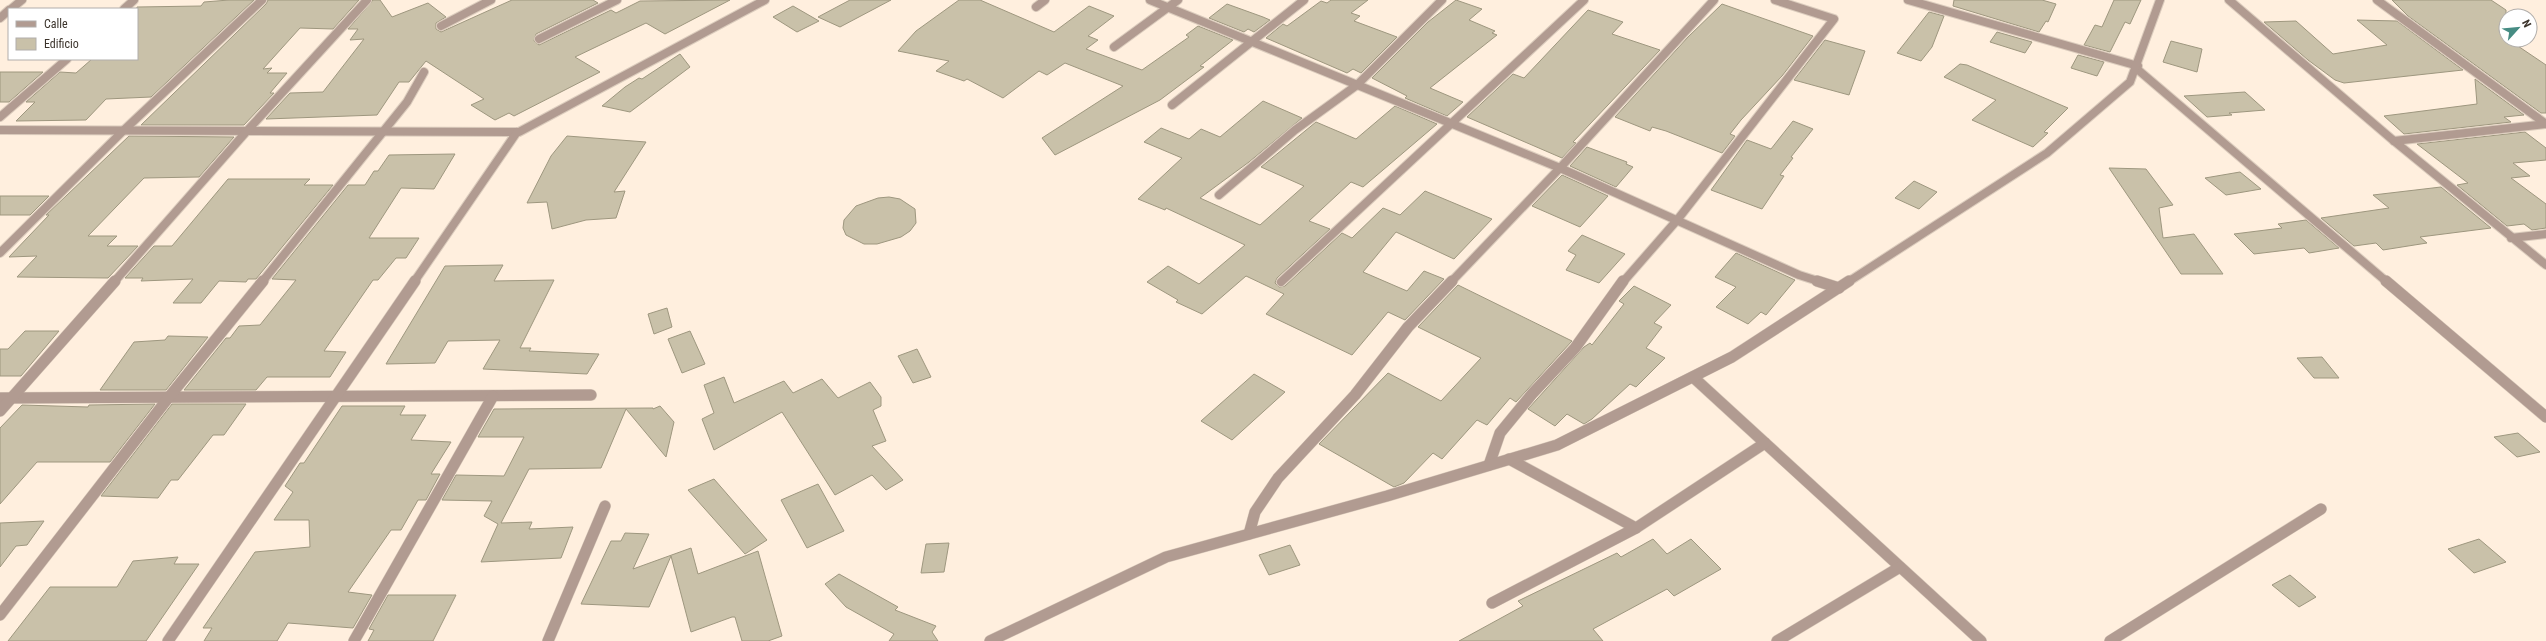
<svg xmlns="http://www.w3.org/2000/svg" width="2546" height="641" font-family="'Roboto Condensed',sans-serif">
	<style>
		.building { fill: #c9c1a9; stroke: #9e977f }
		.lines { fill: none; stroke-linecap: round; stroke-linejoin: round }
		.minor-far1-casing { stroke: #dccdbe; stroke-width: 10 }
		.minor-casing { stroke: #dccdbe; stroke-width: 12 }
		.minor-far1 { stroke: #b19b91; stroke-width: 8 }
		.minor { stroke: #b19b91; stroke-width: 11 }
	</style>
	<rect width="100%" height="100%" fill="#ffefde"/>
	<g class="building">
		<path d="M 229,0 L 254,0 L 151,97 L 106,99 L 86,120 L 16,121 L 35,102 L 26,102 L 60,72 L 76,73 L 92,59 L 137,59 L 137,7 L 201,6 L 204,2 Z"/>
		<path d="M 268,0 L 359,0 L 333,29 L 300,28 L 263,69 L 272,68 L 267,73 L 287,73 L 270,93 L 274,93 L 244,125 L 141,125 L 266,4 Z"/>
		<path d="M 373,0 L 380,0 L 392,17 L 428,3 L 446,17 L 436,23 L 436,29 L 441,32 L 512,0 L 593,0 L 598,3 L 536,34 L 534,41 L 539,45 L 611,10 L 616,13 L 640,1 L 730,0 L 665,34 L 646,23 L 575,57 L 600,72 L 514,116 L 509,113 L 495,120 L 471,105 L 484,99 L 426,61 L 409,82 L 399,82 L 377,115 L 266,119 L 290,93 L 323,92 L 364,39 L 350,40 L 358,29 L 348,29 Z"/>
		<path d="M 850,0 L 891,0 L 840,27 L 818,17 Z"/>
		<path d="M 959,0 L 980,0 L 1054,32 L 1089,6 L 1114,16 L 1088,36 L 1098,40 L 1086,49 L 1142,70 L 1189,37 L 1186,35 L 1198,26 L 1233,40 L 1200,66 L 1204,67 L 1160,100 L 1055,155 L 1042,138 L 1123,86 L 1065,63 L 1047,75 L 1039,71 L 1003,98 L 967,79 L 964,81 L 936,71 L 949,61 L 898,51 L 916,31 Z"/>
		<path d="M 1331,0 L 1368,0 L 1351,13 L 1360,16 L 1354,21 L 1397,37 L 1361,73 L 1353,69 L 1347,73 L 1266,38 L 1283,24 L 1287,26 L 1321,1 L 1327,3 Z"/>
		<path d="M 1456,0 L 1482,9 L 1469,20 L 1495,31 L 1492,33 L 1497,35 L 1430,88 L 1463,102 L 1447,116 L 1405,98 L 1407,96 L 1372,78 L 1428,22 Z"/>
		<path d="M 1954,0 L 2042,0 L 2056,4 L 2048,22 L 2046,21 L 2039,32 L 1953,6 Z"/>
		<path d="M 2114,0 L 2141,0 L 2130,24 L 2125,22 L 2110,52 L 2084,45 L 2095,25 L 2102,27 Z"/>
		<path d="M 2392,0 L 2491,0 L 2506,10 L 2506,40 L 2509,40 L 2546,65 L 2546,113 L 2541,113 L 2408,16 Z"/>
		<path d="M 1227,4 L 1263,17 L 1270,20 L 1254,32 L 1248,29 L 1244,32 L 1209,18 Z"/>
		<path d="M 1722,4 L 1813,36 L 1782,76 L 1741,120 L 1730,134 L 1735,136 L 1722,153 L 1666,131 L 1652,127 L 1650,131 L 1615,117 L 1688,37 Z"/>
		<path d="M 793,6 L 819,21 L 797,32 L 773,17 Z"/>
		<path d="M 1588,10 L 1623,22 L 1612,34 L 1660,50 L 1573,142 L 1576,143 L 1562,158 L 1467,117 L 1513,74 L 1524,78 Z"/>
		<path d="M 1929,12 L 1944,16 L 1932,47 L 1921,61 L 1897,53 Z"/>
		<path d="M 2357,20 L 2397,21 L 2463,70 L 2344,83 L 2335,80 L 2308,60 L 2264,22 L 2296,21 L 2333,54 L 2387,45 Z"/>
		<path d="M 1997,32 L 2032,42 L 2025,53 L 1990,42 Z"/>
		<path d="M 1825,40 L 1865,51 L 1849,95 L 1794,80 Z"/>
		<path d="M 2171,41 L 2202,49 L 2197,72 L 2163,62 Z"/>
		<path d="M 680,54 L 690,67 L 630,112 L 602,106 L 625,87 L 639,78 L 642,79 Z"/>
		<path d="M 2078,55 L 2104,62 L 2097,76 L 2071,68 Z"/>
		<path d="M 1960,64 L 1967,65 L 2068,108 L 2044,132 L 2048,133 L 2033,147 L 1972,120 L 1996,100 L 1944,77 Z"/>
		<path d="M 0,72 L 43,72 L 9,102 L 0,102 Z"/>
		<path d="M 2475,79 L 2524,115 L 2504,117 L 2511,122 L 2404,134 L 2384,116 L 2477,104 Z"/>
		<path d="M 2245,92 L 2265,110 L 2229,113 L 2232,115 L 2207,117 L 2184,96 Z"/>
		<path d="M 1263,101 L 1302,118 L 1249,162 L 1200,198 L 1260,225 L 1304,186 L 1261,167 L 1316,122 L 1356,139 L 1395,106 L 1437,124 L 1363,187 L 1351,182 L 1309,221 L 1330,229 L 1277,278 L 1275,283 L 1279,287 L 1285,286 L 1342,233 L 1352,238 L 1383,208 L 1400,215 L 1425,191 L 1492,219 L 1454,259 L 1396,232 L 1363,272 L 1407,291 L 1424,271 L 1444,279 L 1405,320 L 1388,312 L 1352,355 L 1266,314 L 1284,294 L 1246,276 L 1202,314 L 1176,302 L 1178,300 L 1147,282 L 1168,266 L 1199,284 L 1245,245 L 1166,208 L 1165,210 L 1138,199 L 1182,158 L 1144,142 L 1161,128 L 1189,139 L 1201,129 L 1220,137 Z"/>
		<path d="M 1793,121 L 1813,129 L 1791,157 L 1793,158 L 1780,175 L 1784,176 L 1762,209 L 1711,190 L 1747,140 L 1771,149 Z"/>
		<path d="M 2525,132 L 2546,148 L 2546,160 L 2513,163 L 2530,176 L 2511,178 L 2546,204 L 2546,228 L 2532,230 L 2524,224 L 2507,226 L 2457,185 L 2468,183 L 2417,144 Z"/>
		<path d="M 129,136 L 234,137 L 199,177 L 144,178 L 88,236 L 117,236 L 107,246 L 138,246 L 108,278 L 17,277 L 37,256 L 9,257 L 49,215 L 46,215 Z"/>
		<path d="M 567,136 L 646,142 L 614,192 L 625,191 L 616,218 L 586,220 L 552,229 L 547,202 L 527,203 L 551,156 Z"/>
		<path d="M 1587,147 L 1627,162 L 1626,164 L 1633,167 L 1616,187 L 1570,166 Z"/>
		<path d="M 455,154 L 434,189 L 401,188 L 369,238 L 419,238 L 406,258 L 396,258 L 378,280 L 373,280 L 324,351 L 346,352 L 330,377 L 267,377 L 256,390 L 184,390 L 226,338 L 230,338 L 239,326 L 260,325 L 296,280 L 272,279 L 348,185 L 365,185 L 374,171 L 378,171 L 389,155 Z"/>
		<path d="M 2109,168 L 2146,169 L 2173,205 L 2159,208 L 2163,238 L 2194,234 L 2223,274 L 2181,274 Z"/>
		<path d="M 2240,172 L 2261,189 L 2226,195 L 2205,178 Z"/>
		<path d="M 1562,175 L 1608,196 L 1580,227 L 1532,206 Z"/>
		<path d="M 228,179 L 310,179 L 304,185 L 333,185 L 256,279 L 248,279 L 246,282 L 219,281 L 201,303 L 173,303 L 193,279 L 141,281 L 143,278 L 125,278 L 154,246 L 172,246 Z"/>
		<path d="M 1914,181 L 1937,192 L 1919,209 L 1895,198 Z"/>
		<path d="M 2441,187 L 2491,228 L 2420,237 L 2427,243 L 2383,250 L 2376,243 L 2354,246 L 2321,218 L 2389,208 L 2373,195 Z"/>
		<path d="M 0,196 L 49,196 L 30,215 L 0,215 Z"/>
		<path d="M 889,197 L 900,199 L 915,209 L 916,223 L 910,231 L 901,237 L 877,244 L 864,244 L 846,235 L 843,228 L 844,220 L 856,206 L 878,198 Z"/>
		<path d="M 2306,220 L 2339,248 L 2309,253 L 2304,248 L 2254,254 L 2234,234 L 2282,228 L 2278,224 Z"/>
		<path d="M 1582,235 L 1625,254 L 1599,283 L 1566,270 L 1576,255 L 1568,251 Z"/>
		<path d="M 1736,253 L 1795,280 L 1766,315 L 1761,312 L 1748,324 L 1716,307 L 1736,287 L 1715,277 Z"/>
		<path d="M 503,265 L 494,281 L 554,280 L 520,348 L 531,348 L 529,351 L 599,354 L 587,374 L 483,369 L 500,340 L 448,341 L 435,363 L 386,364 L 445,266 Z"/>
		<path d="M 1458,285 L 1572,341 L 1516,402 L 1510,398 L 1487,425 L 1477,420 L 1442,459 L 1433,453 L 1404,483 L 1394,487 L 1319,444 L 1388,373 L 1441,401 L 1481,358 L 1418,327 Z"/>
		<path d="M 1634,286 L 1671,305 L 1654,323 L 1662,327 L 1646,348 L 1665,358 L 1636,387 L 1630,384 L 1592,419 L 1584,424 L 1567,414 L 1555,426 L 1528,409 L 1584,347 L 1590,343 L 1592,345 L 1624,304 L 1619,301 Z"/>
		<path d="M 667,308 L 672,327 L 654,334 L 648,314 Z"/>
		<path d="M 25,331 L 59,331 L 21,376 L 0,376 L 0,349 L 8,349 Z"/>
		<path d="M 690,331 L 705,364 L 682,373 L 668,339 Z"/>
		<path d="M 168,336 L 208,337 L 166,390 L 100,390 L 134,342 L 165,340 Z"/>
		<path d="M 917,349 L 931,377 L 913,383 L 898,356 Z"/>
		<path d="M 2322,357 L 2339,378 L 2314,378 L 2297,358 Z"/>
		<path d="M 1254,374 L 1285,392 L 1232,440 L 1201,421 Z"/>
		<path d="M 724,377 L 734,403 L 784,381 L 793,393 L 822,379 L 838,398 L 870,382 L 881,397 L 881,406 L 873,410 L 886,441 L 872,446 L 903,480 L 886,490 L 872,475 L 835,495 L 782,412 L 714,450 L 702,419 L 714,413 L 704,385 Z"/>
		<path d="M 155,404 L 110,462 L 37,462 L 0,504 L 0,428 L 22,405 L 88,407 L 89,405 Z"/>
		<path d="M 172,404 L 246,404 L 224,435 L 213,435 L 178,480 L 171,480 L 158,498 L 101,496 Z"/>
		<path d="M 342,406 L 405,406 L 400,415 L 426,415 L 411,440 L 451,442 L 431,474 L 440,474 L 426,500 L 418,500 L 401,530 L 391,530 L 348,592 L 372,595 L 353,628 L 288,623 L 277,641 L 204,641 L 212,628 L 203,628 L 255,552 L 310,547 L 309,520 L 274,520 L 293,492 L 285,486 L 300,463 L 304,463 Z"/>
		<path d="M 660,406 L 674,422 L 666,457 L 626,409 L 601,468 L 529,469 L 501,523 L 532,522 L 529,529 L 573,527 L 561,558 L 481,562 L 498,524 L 484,516 L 492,501 L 442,500 L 456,475 L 504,476 L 524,437 L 478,437 L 494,409 L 653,408 L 653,409 Z"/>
		<path d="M 2518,433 L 2540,452 L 2517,457 L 2494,437 Z"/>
		<path d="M 714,479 L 767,540 L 745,554 L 688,490 Z"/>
		<path d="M 818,484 L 844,531 L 807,548 L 781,500 Z"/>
		<path d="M 44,521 L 27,545 L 16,546 L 0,567 L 0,523 Z"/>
		<path d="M 625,533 L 649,534 L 633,569 L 691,548 L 698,574 L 758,551 L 782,636 L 768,641 L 742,641 L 735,617 L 732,617 L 691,632 L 671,556 L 649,607 L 581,604 L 611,541 L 621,541 Z"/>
		<path d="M 1653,539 L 1667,554 L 1691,539 L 1721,569 L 1674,596 L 1667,589 L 1593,629 L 1603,641 L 1459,641 L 1523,606 L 1518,601 L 1617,553 L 1621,557 Z"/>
		<path d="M 2479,539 L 2506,562 L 2474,573 L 2448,549 Z"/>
		<path d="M 949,543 L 944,572 L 921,573 L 926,544 Z"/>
		<path d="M 1290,545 L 1300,565 L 1269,575 L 1259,555 Z"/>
		<path d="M 178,557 L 174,564 L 199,564 L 146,641 L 8,641 L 50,587 L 117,587 L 133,561 Z"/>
		<path d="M 839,574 L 898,607 L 895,610 L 936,626 L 932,632 L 938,641 L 889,641 L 894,634 L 846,607 L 825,584 Z"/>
		<path d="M 2290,575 L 2316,597 L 2299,607 L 2272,585 Z"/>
		<path d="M 388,595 L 456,595 L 433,641 L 368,641 L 374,630 L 369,629 Z"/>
	</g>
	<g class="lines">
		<defs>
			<g id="minor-far1">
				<path d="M 1150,0 L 1560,168 L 1799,275 L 1821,282"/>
				<path d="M 1908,0 L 2138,66"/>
				<path d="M 2229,0 L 2394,141 L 2546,265"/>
				<path d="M 2377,0 L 2546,124"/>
				<path d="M 1036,7 L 1045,0"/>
				<path d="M 11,9 L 22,0"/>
				<path d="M 124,9 L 134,0"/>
				<path d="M 0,18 L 9,10"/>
				<path d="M 441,26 L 491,0"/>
				<path d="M 539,39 L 617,0"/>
				<path d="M 1114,47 L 1178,0"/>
				<path d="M 2137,69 L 2387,282"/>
				<path d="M 1172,105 L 1304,0"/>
				<path d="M 0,117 L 67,59"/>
				<path d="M 0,130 L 519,132 L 765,0"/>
				<path d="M 2394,141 L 2546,124"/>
				<path d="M 1219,195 L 1295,130 L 1357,85 L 1442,0"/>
				<path d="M 2511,238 L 2546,234"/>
				<path d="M 0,253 L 123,131 L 262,0"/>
				<path d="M 114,282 L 246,132 L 367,0"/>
				<path d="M 262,282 L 407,102 L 424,72"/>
				<path d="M 414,282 L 517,132"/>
				<path d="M 1281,282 L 1584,0"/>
				<path d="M 1451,282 L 1560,168 L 1714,0"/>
				<path d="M 1623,282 L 1678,219 L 1834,19 L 1775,0"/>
				<path d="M 1848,282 L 2047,153 L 2130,82 L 2160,0"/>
			</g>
			<g id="minor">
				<path d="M 1817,281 L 1839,288"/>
				<path d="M 2386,281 L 2546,417"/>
				<path d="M 1693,377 L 1981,641"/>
				<path d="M 0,398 L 591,395"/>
				<path d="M 0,411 L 115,281"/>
				<path d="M 1509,459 L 1636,528"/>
				<path d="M 1489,465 L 1500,433 L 1532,394 L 1575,348 L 1623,281"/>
				<path d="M 1249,534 L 1255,512 L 1278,478 L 1355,395 L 1408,327 L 1452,281"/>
				<path d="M 1492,603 L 1636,528 L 1765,443"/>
				<path d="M 0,615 L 169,397 L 263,281"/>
				<path d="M 168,641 L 415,281"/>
				<path d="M 354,641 L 493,396"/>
				<path d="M 548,641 L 605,506"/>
				<path d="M 990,641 L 1166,557 L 1387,496 L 1557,445 L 1732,357 L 1849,281"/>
				<path d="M 1777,641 L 1900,567"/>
				<path d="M 2110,641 L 2321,509"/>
			</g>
		</defs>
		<use href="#minor-far1" class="minor-far1-casing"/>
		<use href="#minor" class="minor-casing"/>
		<use href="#minor-far1" class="minor-far1"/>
		<use href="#minor" class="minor"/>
	</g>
	<rect x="8" y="8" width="130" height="52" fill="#ffffff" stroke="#b1aeab"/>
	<rect x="16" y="21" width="20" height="6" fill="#b19b91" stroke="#b1aeab"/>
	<text x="44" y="28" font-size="12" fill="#3c342c">Calle</text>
	<rect x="16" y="38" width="20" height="12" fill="#c9c1a9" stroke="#b1aeab"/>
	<text x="44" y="48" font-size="12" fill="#3c342c">Edificio</text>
	<g transform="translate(2518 28) rotate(63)"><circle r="19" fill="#ffffff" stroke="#b1aeab"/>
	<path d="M0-3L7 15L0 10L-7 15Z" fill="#468c83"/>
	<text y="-6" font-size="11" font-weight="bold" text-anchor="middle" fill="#3c342c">N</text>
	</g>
</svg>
